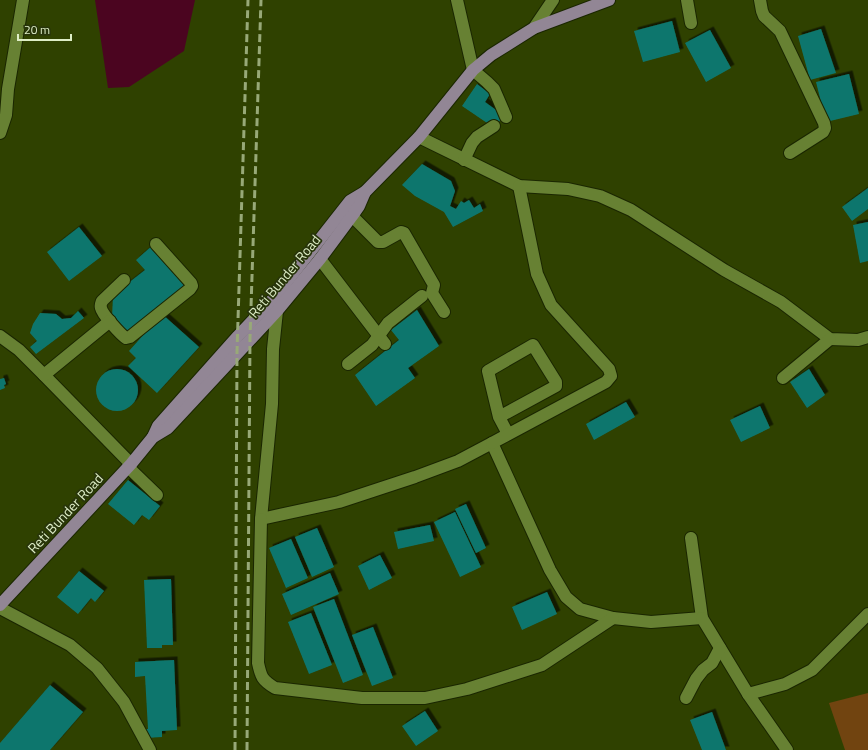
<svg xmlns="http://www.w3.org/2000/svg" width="868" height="750" font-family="'Titillium Web',sans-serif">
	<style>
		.green { fill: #714410 }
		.water { fill: #4b0520 }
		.building { fill: #0e766d; filter: url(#shadow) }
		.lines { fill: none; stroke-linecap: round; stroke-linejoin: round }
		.minor-casing { stroke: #1a2600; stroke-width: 14 }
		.major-casing { stroke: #1a2600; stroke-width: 14 }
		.minor { stroke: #678133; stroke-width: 12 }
		.major { stroke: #928695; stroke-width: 12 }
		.rail { stroke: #98a978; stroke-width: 3; stroke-dasharray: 8 4; stroke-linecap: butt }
		.labels { text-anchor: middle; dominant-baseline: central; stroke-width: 3.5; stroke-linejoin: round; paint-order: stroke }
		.street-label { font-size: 14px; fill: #deeec7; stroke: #28350b }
	</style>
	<defs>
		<filter id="shadow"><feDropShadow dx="3.5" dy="-3.5" stdDeviation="0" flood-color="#0009"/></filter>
	</defs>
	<rect width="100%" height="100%" fill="#2f4100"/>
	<path class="green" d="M 868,693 L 868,750 L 845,750 L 829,703 Z"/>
	<path class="water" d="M 95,0 L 195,0 L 184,51 L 129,87 L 108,88 Z"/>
	<g class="building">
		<path d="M 672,21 L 680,52 L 643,62 L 634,31 Z"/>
		<path d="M 821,29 L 836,73 L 810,80 L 798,36 Z"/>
		<path d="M 710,30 L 731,68 L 706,82 L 685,43 Z"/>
		<path d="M 849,74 L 859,114 L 826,122 L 816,82 Z"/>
		<path d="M 477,84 L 490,94 L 485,102 L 503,115 L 499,122 L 494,119 L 490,125 L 462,106 Z"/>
		<path d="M 422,164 L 451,181 L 455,191 L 450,206 L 456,209 L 461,201 L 464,203 L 469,200 L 474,208 L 480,204 L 483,211 L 453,227 L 444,212 L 415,196 L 402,185 Z"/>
		<path d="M 868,188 L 868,209 L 852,221 L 842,207 Z"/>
		<path d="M 868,222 L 868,261 L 860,263 L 853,225 Z"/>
		<path d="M 79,227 L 102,256 L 69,281 L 47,252 Z"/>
		<path d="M 153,245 L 189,286 L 179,294 L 176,292 L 126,334 L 112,318 L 113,295 L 145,270 L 136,260 Z"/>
		<path d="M 417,310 L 439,346 L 408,368 L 415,378 L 376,406 L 355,375 L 399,340 L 391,330 Z"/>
		<path d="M 78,311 L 84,318 L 36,354 L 30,347 L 37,341 L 30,333 L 33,324 L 40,313 L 56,314 L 62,319 L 71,318 Z"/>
		<path d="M 162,314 L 199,347 L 157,393 L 128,366 L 136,358 L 129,351 Z"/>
		<path d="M 809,369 L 825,395 L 807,408 L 790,382 Z"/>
		<circle cx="117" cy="390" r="21"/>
		<path d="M 4,378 L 6,384 L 4,385 L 5,388 L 0,390 L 0,379 Z"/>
		<path d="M 626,402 L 635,417 L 594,440 L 586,424 Z"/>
		<path d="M 760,406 L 770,428 L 741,442 L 730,420 Z"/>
		<path d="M 128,480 L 160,506 L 149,520 L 142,515 L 134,525 L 108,504 Z"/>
		<path d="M 466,504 L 486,548 L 476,553 L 455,509 Z"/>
		<path d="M 455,512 L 481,567 L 460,577 L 434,522 Z"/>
		<path d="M 430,525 L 434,541 L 398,549 L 394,532 Z"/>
		<path d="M 317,528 L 334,567 L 312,577 L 295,537 Z"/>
		<path d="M 291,539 L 308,578 L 286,588 L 269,548 Z"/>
		<path d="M 380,555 L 392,578 L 369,590 L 358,566 Z"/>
		<path d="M 79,571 L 104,591 L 95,602 L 91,598 L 78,614 L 57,597 Z"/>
		<path d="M 330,573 L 339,594 L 291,615 L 282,594 Z"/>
		<path d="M 171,579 L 173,645 L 162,645 L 162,648 L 147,648 L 144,580 Z"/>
		<path d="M 547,592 L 557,614 L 522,630 L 512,607 Z"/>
		<path d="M 334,599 L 363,675 L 343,683 L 313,607 Z"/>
		<path d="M 311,613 L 332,665 L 309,674 L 288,622 Z"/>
		<path d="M 373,627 L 393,678 L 372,686 L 352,635 Z"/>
		<path d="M 174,660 L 177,730 L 162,731 L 162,737 L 146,738 L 145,729 L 148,729 L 145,676 L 135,677 L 135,662 Z"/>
		<path d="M 50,685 L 83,712 L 50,750 L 0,750 L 0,743 Z"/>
		<path d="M 425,711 L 438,731 L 416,746 L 402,726 Z"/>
		<path d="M 712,712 L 726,750 L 702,750 L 690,720 Z"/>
	</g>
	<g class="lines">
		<defs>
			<g id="minor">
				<path d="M 457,0 L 473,70 L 487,82 L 494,89 L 506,117"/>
				<path d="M 687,0 L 691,23"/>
				<path d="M 760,0 L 762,11 L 764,16 L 780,31 L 824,123 L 825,128 L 823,132 L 790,153"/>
				<path d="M 534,28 L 553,0"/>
				<path d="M 0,133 L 6,115 L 8,89 L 23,0"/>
				<path d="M 419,137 L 519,186 L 568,189 L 600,196 L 631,210 L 724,270 L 781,302 L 830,339 L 858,340 L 868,337"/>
				<path d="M 464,160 L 472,143 L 477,137 L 494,126"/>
				<path d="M 352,216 L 378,242 L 383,242 L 401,232 L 404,233 L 434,285 L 432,293 L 444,312"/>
				<path d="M 320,259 L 385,344"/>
				<path d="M 124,280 L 102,301 C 101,304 100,305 101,308 C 102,314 121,335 126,338 L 130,337 L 190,289 L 192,286 L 191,283 L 156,244"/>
				<path d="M 275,305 L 277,311 L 273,349 L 272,404 L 261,519 L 339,502 L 415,477 L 458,461 L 492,443 L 550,570 L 566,597 L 580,609 L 613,618 L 651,622 L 702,618 L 691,538"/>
				<path d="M 0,336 L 19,350 L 44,375 L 131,464"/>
				<path d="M 348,364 L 372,345 L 388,323 L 422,296"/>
				<path d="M 44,375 L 110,321"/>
				<path d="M 783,378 L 830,339"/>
				<path d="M 499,417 L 556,386 L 556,382 L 533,345 L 488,371 L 499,417 L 508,434"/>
				<path d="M 492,443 L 606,382 L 611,376 L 609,369 L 551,305 L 537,274 L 519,186"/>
				<path d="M 128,467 L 157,495"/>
				<path d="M 261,519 L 258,663 C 261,677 262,680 275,688 L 362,698 L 425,698 L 467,689 L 542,665 L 613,618"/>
				<path d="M 0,608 L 70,645 L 97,668 L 124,702 L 150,750"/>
				<path d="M 702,618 L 748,694 L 787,750"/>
				<path d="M 748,694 L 785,684 L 812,670 L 868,614"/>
				<path d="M 686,698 L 696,679 L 703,670 L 712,663 L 720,648"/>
			</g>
			<g id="major">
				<path d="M 153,437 L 158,426 L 238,336 L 273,299 L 350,201 L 365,192"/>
				<path d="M 0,605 L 131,464 L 153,437 L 168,428 L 277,311 L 320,259 L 352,216 L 359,206 L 365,192 L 419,137 L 473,70 L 491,55 L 534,28 L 609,0"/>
			</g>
		</defs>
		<use href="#minor" class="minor-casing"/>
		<use href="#major" class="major-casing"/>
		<use href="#minor" class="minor"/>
		<use href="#major" class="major"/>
		<g class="rail">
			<path d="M 235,750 L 237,352 L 248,0"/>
			<path d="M 247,750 L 250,338 L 261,0"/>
		</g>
	</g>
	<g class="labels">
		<g class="street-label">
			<text transform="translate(284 276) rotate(-50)">Reti Bunder Road</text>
			<text transform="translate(65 513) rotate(-47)">Reti Bunder Road</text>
		</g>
	</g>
	<path d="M18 34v6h53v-6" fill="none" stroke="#deeec7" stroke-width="2"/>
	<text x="24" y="34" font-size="12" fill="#deeec7" stroke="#28350b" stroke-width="3" paint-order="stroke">20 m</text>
</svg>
